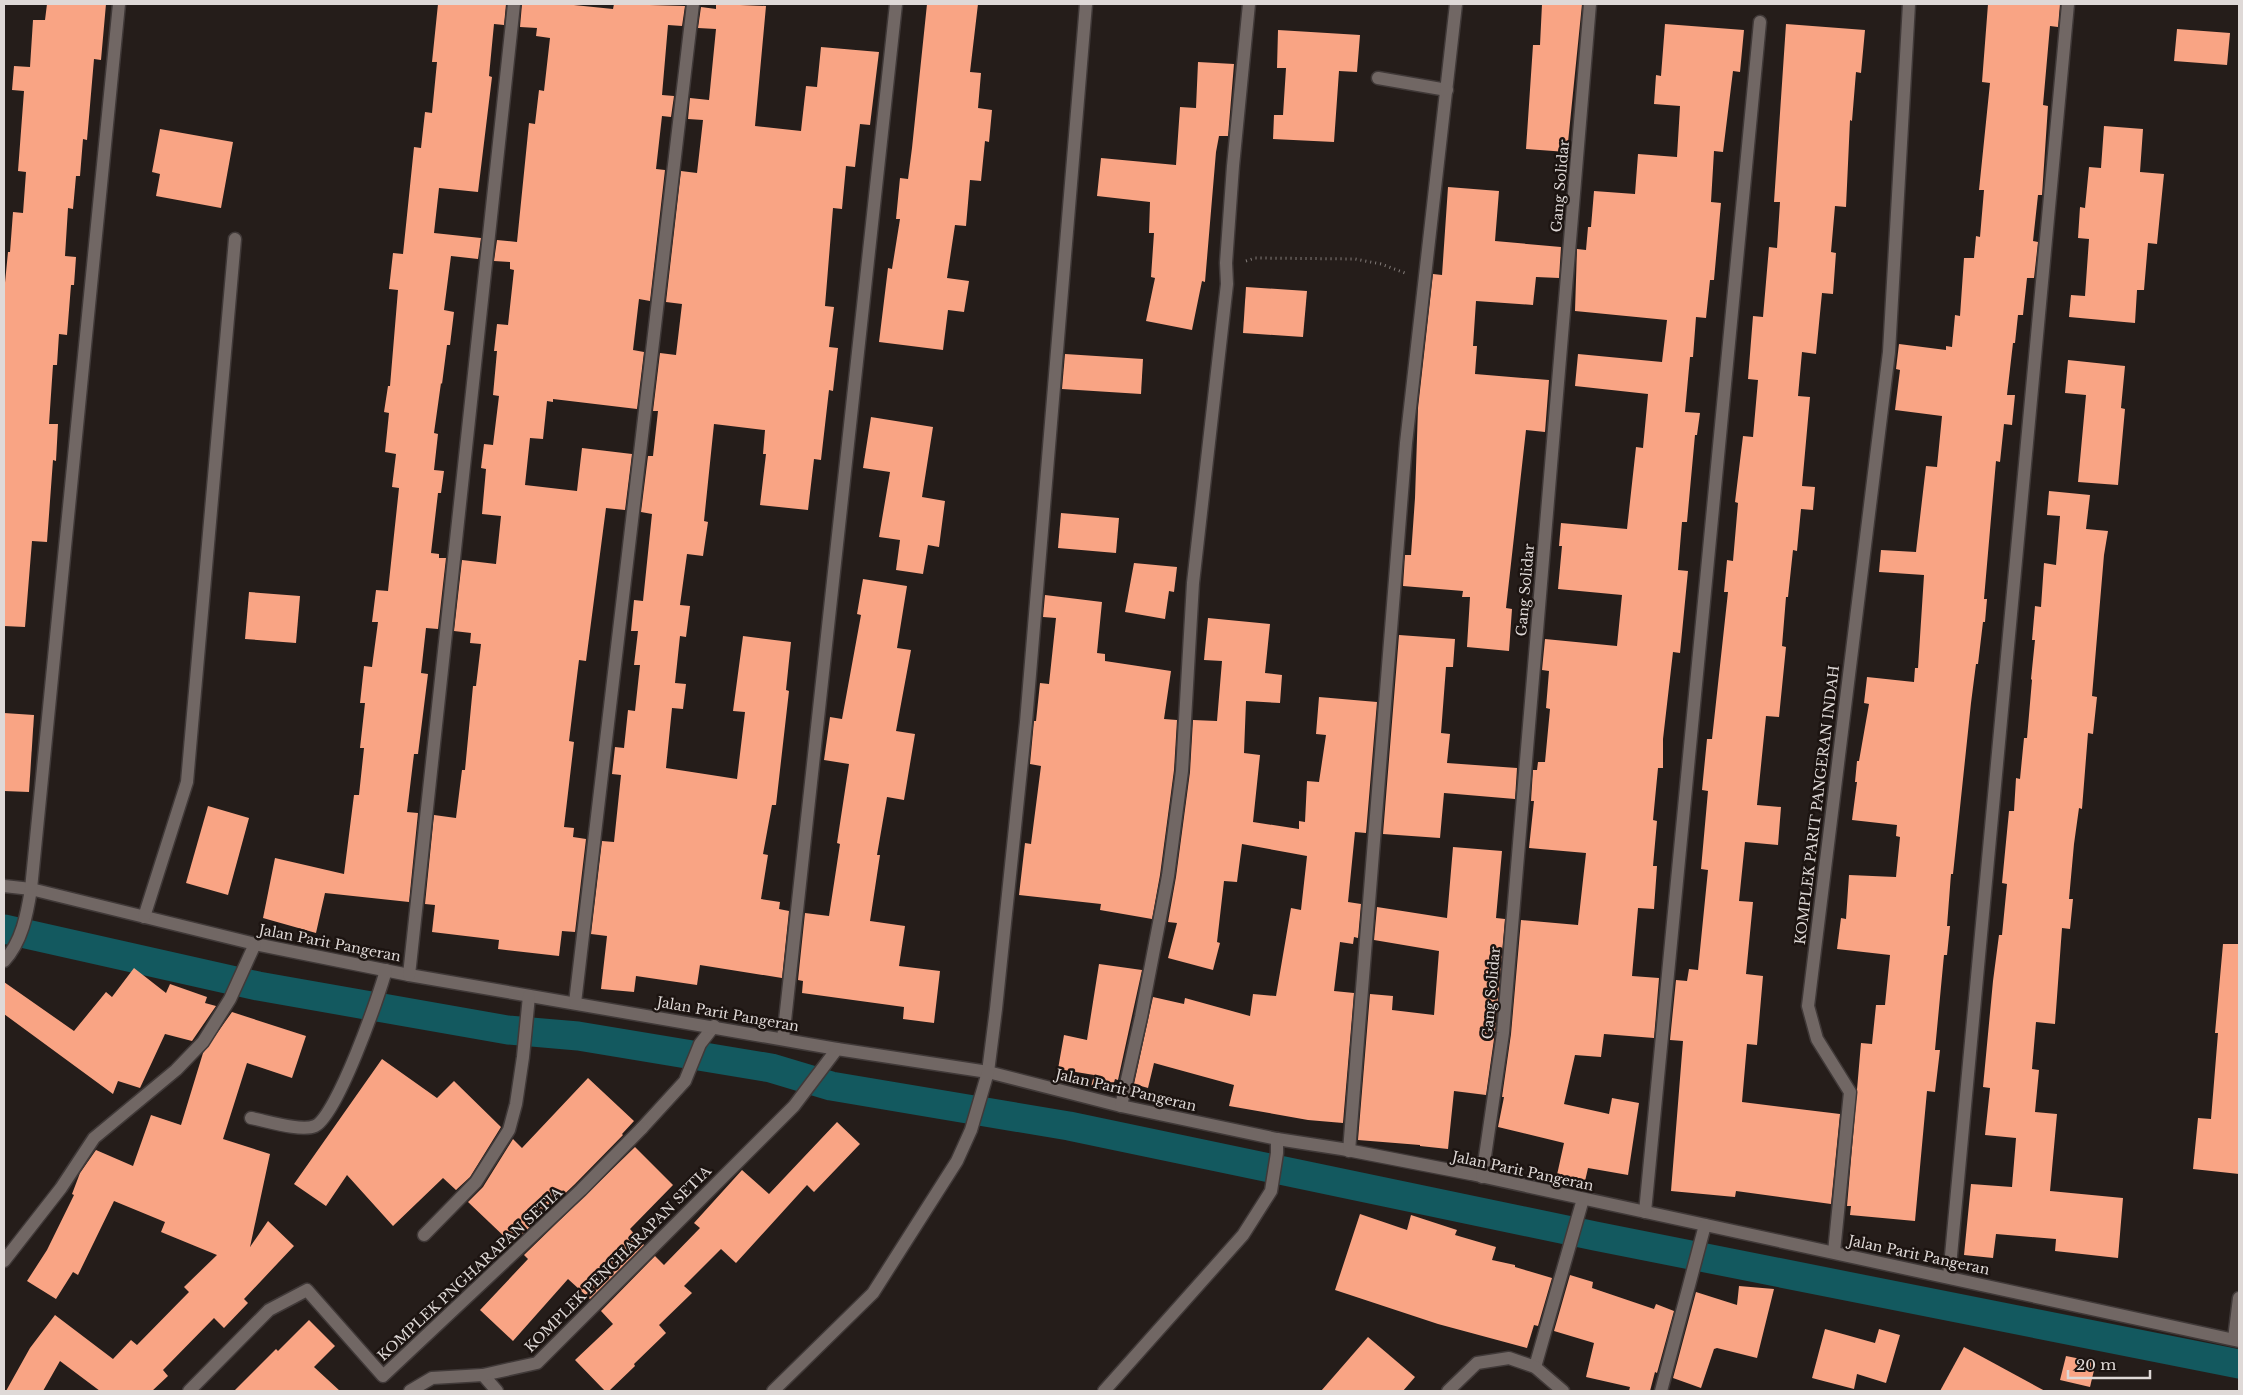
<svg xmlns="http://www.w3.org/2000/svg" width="2243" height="1395" font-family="'Libre Baskerville',serif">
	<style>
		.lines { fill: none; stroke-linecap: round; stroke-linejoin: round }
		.canal { stroke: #13595f; stroke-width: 29 }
		.building { fill: #f9a484 }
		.lane-casing { stroke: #403938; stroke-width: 15 }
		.street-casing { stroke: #403938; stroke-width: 15 }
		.path { stroke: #837c79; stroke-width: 3; stroke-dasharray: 1 4; stroke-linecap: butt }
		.lane { stroke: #716764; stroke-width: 12 }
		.street { stroke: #716764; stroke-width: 12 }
		.labels { text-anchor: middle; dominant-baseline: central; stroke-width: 5; stroke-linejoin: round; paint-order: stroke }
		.street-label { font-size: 14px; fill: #dfd9d7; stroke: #1c1411 }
	</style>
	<rect width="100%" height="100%" fill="#251d1a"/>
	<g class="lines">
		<path class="canal" d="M 4,929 L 258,986 L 508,1030 L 578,1036 L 771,1068 L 831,1086 L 1069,1126 L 1595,1236 L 2239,1364"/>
	</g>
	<g class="building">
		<path d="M 47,4 L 106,4 L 101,60 L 94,59 L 87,140 L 83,139 L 80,176 L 76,176 L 73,209 L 68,208 L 65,256 L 76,257 L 74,285 L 71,285 L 67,335 L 59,334 L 57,365 L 53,365 L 49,424 L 58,424 L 56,461 L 53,460 L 47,542 L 32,541 L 25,627 L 4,626 L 4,293 L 8,252 L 10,252 L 13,212 L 23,213 L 26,172 L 18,171 L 24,91 L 12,90 L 14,66 L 30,67 L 33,20 L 45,20 Z"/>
		<path d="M 438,4 L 506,4 L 504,25 L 494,24 L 489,76 L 492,77 L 478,192 L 439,188 L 434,233 L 481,238 L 478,259 L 451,256 L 444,310 L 454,312 L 450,345 L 447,345 L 442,384 L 441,383 L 434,433 L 438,434 L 434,470 L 444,471 L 441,493 L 438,493 L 431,553 L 439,554 L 439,558 L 446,558 L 438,629 L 426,628 L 421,673 L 428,674 L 418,754 L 414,754 L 407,812 L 418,813 L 409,902 L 325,893 L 316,933 L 263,918 L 275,858 L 344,874 L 354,795 L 359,795 L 364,748 L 360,748 L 365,703 L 360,703 L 364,666 L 372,667 L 378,622 L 372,622 L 376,590 L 388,591 L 399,488 L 392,487 L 396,454 L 385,452 L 389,413 L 384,412 L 388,386 L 390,386 L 398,290 L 389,289 L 393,253 L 403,254 L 414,147 L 421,148 L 425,112 L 432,113 L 437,62 L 432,62 Z"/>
		<path d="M 522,4 L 564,4 L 613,9 L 614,4 L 685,6 L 682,26 L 668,25 L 662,95 L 674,96 L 671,117 L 662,116 L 656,169 L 665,170 L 650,301 L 639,299 L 633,350 L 644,352 L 637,409 L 553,399 L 553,402 L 547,401 L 543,439 L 530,438 L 525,485 L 577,491 L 582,448 L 632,454 L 625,510 L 606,508 L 586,661 L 579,660 L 569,741 L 574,742 L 564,827 L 574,828 L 573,837 L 586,839 L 575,932 L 562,931 L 559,956 L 498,949 L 499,940 L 432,932 L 435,905 L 425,904 L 434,815 L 456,818 L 462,770 L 465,770 L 473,686 L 476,686 L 481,644 L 470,643 L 471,633 L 454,631 L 462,560 L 496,564 L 501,516 L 482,514 L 486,469 L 481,468 L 484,444 L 493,445 L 499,396 L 493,395 L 497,351 L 494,351 L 497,324 L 508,325 L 514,270 L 510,269 L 510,262 L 494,261 L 497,240 L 517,242 L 529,123 L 535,124 L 539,90 L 544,91 L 550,38 L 536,36 L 537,28 L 520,27 Z"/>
		<path d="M 716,4 L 766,6 L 755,126 L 801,131 L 806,86 L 817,87 L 821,47 L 879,52 L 870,125 L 860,124 L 855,167 L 846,166 L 842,209 L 833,208 L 825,306 L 834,307 L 829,347 L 838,348 L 833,391 L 829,390 L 821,460 L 814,459 L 808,510 L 760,505 L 766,454 L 763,454 L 765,430 L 714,424 L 704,521 L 708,522 L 703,556 L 687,554 L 680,605 L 690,606 L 686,637 L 680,636 L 675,683 L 686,684 L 683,709 L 672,708 L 666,768 L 737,779 L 745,712 L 733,711 L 743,636 L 791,642 L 786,690 L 789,691 L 776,805 L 772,805 L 763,854 L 768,855 L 761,899 L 780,902 L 779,909 L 789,911 L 782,978 L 700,965 L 697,985 L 636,976 L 634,992 L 601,989 L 607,936 L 591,934 L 602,841 L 614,842 L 621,775 L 612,774 L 615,747 L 624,748 L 628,710 L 635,711 L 640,665 L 634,665 L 638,631 L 631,631 L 634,600 L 643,601 L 652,514 L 641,512 L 648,456 L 653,456 L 658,411 L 653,411 L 660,353 L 676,355 L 682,304 L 666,302 L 681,171 L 697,173 L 703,120 L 688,119 L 690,98 L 709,100 L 716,29 L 698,28 L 701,7 L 716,9 Z"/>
		<path d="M 927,4 L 978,4 L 970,72 L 981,73 L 978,108 L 992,110 L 989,142 L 985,141 L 981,181 L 970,180 L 966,226 L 955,225 L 947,278 L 969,281 L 964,312 L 948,310 L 943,350 L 879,342 L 888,268 L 892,269 L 900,219 L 896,219 L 900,178 L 908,179 L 912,148 Z"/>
		<path d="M 1542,4 L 1582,4 L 1567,152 L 1526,149 L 1533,45 L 1540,45 Z"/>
		<path d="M 1988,4 L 2060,4 L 2058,27 L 2050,26 L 2043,105 L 2048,106 L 2042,195 L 2038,195 L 2033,241 L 2038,242 L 2034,278 L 2027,278 L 2023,315 L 2018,315 L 2015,343 L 2013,343 L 2007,395 L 2015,395 L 2012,425 L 2004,424 L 2000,462 L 1996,461 L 1984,599 L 1987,599 L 1985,622 L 1983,622 L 1978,664 L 1976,664 L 1971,703 L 1953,874 L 1951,874 L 1947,926 L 1950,926 L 1947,955 L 1944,955 L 1935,1050 L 1940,1050 L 1935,1092 L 1927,1091 L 1915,1221 L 1850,1215 L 1851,1206 L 1847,1206 L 1861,1043 L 1872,1044 L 1876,1005 L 1885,1005 L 1890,955 L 1837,949 L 1841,918 L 1846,919 L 1849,875 L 1896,877 L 1900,837 L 1896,836 L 1897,825 L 1852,820 L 1857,782 L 1855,782 L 1857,761 L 1859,761 L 1869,704 L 1864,703 L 1867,677 L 1914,682 L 1915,668 L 1918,668 L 1924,575 L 1879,572 L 1881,550 L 1916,552 L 1926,466 L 1937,467 L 1942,416 L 1895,410 L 1900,370 L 1896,369 L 1899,344 L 1946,350 L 1946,346 L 1952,347 L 1955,315 L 1960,316 L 1964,258 L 1974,258 L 1976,236 L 1980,237 L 1984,190 L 1979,190 L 1990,83 L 1982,82 Z"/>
		<path d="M 1665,24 L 1744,30 L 1740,72 L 1733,71 L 1723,152 L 1714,151 L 1711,202 L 1721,203 L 1714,280 L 1710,280 L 1706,318 L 1696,317 L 1693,357 L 1690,357 L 1685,412 L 1700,413 L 1697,435 L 1695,435 L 1687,522 L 1682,522 L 1678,570 L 1688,571 L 1680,653 L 1673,652 L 1663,739 L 1663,768 L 1658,768 L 1653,820 L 1657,821 L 1653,866 L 1657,866 L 1654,909 L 1638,908 L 1632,976 L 1659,978 L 1654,1038 L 1604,1034 L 1601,1057 L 1575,1055 L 1564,1104 L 1609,1114 L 1612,1098 L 1639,1103 L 1628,1175 L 1588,1168 L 1583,1190 L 1555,1184 L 1564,1143 L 1498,1127 L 1504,1097 L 1502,1097 L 1511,1034 L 1521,920 L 1578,925 L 1586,853 L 1529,848 L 1534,801 L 1531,801 L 1533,770 L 1537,770 L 1538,762 L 1545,762 L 1550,709 L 1546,708 L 1549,671 L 1542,670 L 1545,639 L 1617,646 L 1622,595 L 1558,589 L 1562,546 L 1559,546 L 1561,523 L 1627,529 L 1636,447 L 1643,448 L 1648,394 L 1575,386 L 1578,354 L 1662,362 L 1667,320 L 1575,311 L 1577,249 L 1586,250 L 1588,227 L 1591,227 L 1594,191 L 1635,194 L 1638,154 L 1677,157 L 1680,106 L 1654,104 L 1656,75 L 1661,76 Z"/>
		<path d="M 1786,24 L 1865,30 L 1861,73 L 1856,72 L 1852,121 L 1850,120 L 1846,207 L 1835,206 L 1831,252 L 1836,253 L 1833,294 L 1822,293 L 1816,354 L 1802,352 L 1798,396 L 1810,397 L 1802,486 L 1815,487 L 1813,510 L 1801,509 L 1797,551 L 1793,550 L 1788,597 L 1786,597 L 1782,646 L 1786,647 L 1779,717 L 1766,716 L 1757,805 L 1781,807 L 1778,845 L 1745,842 L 1739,901 L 1753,902 L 1746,974 L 1763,976 L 1757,1045 L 1747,1044 L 1742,1102 L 1840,1114 L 1831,1204 L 1736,1191 L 1735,1197 L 1671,1191 L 1683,1041 L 1670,1040 L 1676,980 L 1687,981 L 1689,969 L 1698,970 L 1708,870 L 1701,869 L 1708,791 L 1702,790 L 1707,739 L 1712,739 L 1728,592 L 1724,592 L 1727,560 L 1733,561 L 1738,503 L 1735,502 L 1743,436 L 1753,437 L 1758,380 L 1748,379 L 1753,316 L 1763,317 L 1769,247 L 1777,248 L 1780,202 L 1774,202 Z"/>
		<path d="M 2177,29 L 2230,33 L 2227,65 L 2174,61 Z"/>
		<path d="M 1278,30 L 1360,35 L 1357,72 L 1339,71 L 1334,142 L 1273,139 L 1274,115 L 1283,115 L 1286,68 L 1277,68 Z"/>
		<path d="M 1198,62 L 1234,64 L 1228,136 L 1219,136 L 1216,152 L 1205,282 L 1202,281 L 1192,330 L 1146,321 L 1155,278 L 1151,277 L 1154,233 L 1149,233 L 1150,202 L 1097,196 L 1101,158 L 1176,165 L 1180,107 L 1196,108 Z"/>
		<path d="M 2104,126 L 2143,129 L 2140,172 L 2164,174 L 2157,244 L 2148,243 L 2144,290 L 2137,290 L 2135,323 L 2069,317 L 2071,295 L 2085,296 L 2089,239 L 2078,238 L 2080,207 L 2085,208 L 2089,167 L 2101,168 Z"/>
		<path d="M 160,129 L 233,142 L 221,208 L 156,196 L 160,174 L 152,172 Z"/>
		<path d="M 1448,187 L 1499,191 L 1495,241 L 1561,247 L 1559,278 L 1536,277 L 1533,305 L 1476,301 L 1473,346 L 1477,346 L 1475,374 L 1549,380 L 1545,432 L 1526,430 L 1506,608 L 1512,609 L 1509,651 L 1467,647 L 1470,597 L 1462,597 L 1463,591 L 1403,586 L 1405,555 L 1411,555 L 1415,498 L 1418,408 L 1433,274 L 1442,275 Z"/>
		<path d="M 1246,287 L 1307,291 L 1303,337 L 1243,333 Z"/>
		<path d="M 1065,354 L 1143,359 L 1141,394 L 1062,389 Z"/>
		<path d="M 2068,360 L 2125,366 L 2121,408 L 2125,409 L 2118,485 L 2078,482 L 2086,395 L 2065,393 Z"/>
		<path d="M 871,417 L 933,427 L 922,497 L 945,501 L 939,547 L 928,545 L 923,574 L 896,570 L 900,540 L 879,537 L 890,472 L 863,468 Z"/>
		<path d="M 2049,491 L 2090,495 L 2086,529 L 2108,531 L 2104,555 L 2092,696 L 2097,697 L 2093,734 L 2088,733 L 2082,809 L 2079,808 L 2074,844 L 2069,899 L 2073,899 L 2070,929 L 2062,928 L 2055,1024 L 2036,1022 L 2032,1069 L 2039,1070 L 2035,1112 L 2057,1114 L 2050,1191 L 2123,1198 L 2118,1258 L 2055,1251 L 2056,1239 L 1996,1234 L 1993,1258 L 1964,1255 L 1971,1184 L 2012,1187 L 2016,1138 L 1985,1135 L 1990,1088 L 1983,1087 L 1993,981 L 1999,935 L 2002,935 L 2007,884 L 2002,883 L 2009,811 L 2014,811 L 2016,778 L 2020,779 L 2024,738 L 2027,738 L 2032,680 L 2031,679 L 2035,640 L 2032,640 L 2035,606 L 2041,607 L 2044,563 L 2056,565 L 2060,516 L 2047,515 Z"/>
		<path d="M 1061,513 L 1119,518 L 1116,553 L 1058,548 Z"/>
		<path d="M 1134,563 L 1177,567 L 1174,592 L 1169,591 L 1165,619 L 1125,612 Z"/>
		<path d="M 863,579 L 907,586 L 897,648 L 911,650 L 896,731 L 915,734 L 904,800 L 887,797 L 877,855 L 880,855 L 870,921 L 905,926 L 899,966 L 940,971 L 934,1023 L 903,1019 L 904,1007 L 802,993 L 803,981 L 798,980 L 805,913 L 829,916 L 840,844 L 837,843 L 849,764 L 824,760 L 830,717 L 842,719 L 861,615 L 857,614 Z"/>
		<path d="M 249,592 L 300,596 L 296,643 L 245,639 Z"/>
		<path d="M 1045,595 L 1102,602 L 1097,653 L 1105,654 L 1105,661 L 1171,671 L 1164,719 L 1177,720 L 1174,770 L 1160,875 L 1152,919 L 1100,910 L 1101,904 L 1019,895 L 1025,843 L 1031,844 L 1041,766 L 1030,764 L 1034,721 L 1036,721 L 1040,683 L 1049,684 L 1056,618 L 1043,617 Z"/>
		<path d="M 1208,618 L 1270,624 L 1265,673 L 1282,675 L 1280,703 L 1246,701 L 1244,753 L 1260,755 L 1253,822 L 1299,829 L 1299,821 L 1305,822 L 1307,781 L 1319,782 L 1326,735 L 1316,734 L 1319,697 L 1377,702 L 1366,833 L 1355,832 L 1348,902 L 1361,904 L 1358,938 L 1354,937 L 1353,944 L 1340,942 L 1334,991 L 1354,993 L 1343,1123 L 1308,1120 L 1229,1106 L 1234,1085 L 1154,1063 L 1148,1088 L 1134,1084 L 1153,997 L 1184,1004 L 1185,998 L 1250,1016 L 1253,994 L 1276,996 L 1291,908 L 1301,910 L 1307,856 L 1242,844 L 1237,882 L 1224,881 L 1217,942 L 1220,943 L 1213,970 L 1168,958 L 1177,923 L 1168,922 L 1176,877 L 1190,772 L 1193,720 L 1217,721 L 1222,661 L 1204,660 Z"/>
		<path d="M 1399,635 L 1455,639 L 1453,667 L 1446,667 L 1441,733 L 1450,734 L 1447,763 L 1517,768 L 1515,799 L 1444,793 L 1440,838 L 1383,834 Z"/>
		<path d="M 4,713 L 34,715 L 29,792 L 4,791 Z"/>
		<path d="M 208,806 L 249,818 L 228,895 L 186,883 Z"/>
		<path d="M 1453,847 L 1502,851 L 1496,918 L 1505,919 L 1495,1032 L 1486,1095 L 1454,1091 L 1448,1149 L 1420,1146 L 1420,1145 L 1358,1140 L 1370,994 L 1393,996 L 1392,1010 L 1434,1015 L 1439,951 L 1374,940 L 1377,907 L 1447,918 Z"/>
		<path d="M 2223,944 L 2239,944 L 2239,1174 L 2193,1169 L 2198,1118 L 2211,1119 L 2218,1033 L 2215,1033 Z"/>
		<path d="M 1099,964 L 1142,970 L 1118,1080 L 1115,1079 L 1111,1093 L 1091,1087 L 1094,1075 L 1058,1069 L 1064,1035 L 1087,1040 Z"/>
		<path d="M 134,968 L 166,993 L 170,984 L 207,997 L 205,1003 L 216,1006 L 192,1041 L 165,1034 L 140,1088 L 118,1081 L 113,1094 L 4,1014 L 4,982 L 74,1031 L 106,992 L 112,997 Z"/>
		<path d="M 232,1012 L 306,1036 L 292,1078 L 247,1063 L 223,1139 L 270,1154 L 250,1247 L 268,1221 L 294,1246 L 244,1299 L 248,1303 L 224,1328 L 214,1318 L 163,1370 L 168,1376 L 152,1391 L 100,1391 L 60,1361 L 43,1391 L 6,1391 L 30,1348 L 55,1315 L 113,1359 L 131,1340 L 137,1345 L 189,1292 L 184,1287 L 217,1255 L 161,1232 L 165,1222 L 114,1201 L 78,1275 L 73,1272 L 56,1299 L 27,1281 L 47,1250 L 74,1195 L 72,1194 L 80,1173 L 96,1150 L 133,1166 L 151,1115 L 181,1125 L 203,1053 Z"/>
		<path d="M 382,1059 L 437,1098 L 454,1081 L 501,1127 L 470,1177 L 456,1190 L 443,1178 L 393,1226 L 347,1175 L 326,1206 L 294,1184 Z"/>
		<path d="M 588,1078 L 634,1121 L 622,1134 L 623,1135 L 575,1184 L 512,1244 L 468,1202 L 483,1187 L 513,1139 L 522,1148 Z"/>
		<path d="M 837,1122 L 860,1144 L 814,1192 L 807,1185 L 736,1263 L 721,1249 L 684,1286 L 692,1293 L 659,1325 L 666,1333 L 634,1364 L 635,1366 L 609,1391 L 605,1391 L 575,1360 L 613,1324 L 601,1311 L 655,1256 L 664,1265 L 700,1228 L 694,1223 L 742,1170 L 769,1194 Z"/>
		<path d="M 635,1147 L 673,1185 L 630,1229 L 644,1245 L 590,1299 L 568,1279 L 513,1341 L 480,1310 L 528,1259 L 524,1255 Z"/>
		<path d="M 1360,1214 L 1407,1230 L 1411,1215 L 1457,1230 L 1455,1235 L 1496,1247 L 1492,1260 L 1515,1265 L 1515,1267 L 1552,1278 L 1538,1326 L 1534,1325 L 1527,1348 L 1438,1324 L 1335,1290 Z"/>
		<path d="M 1570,1275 L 1593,1282 L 1592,1288 L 1654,1309 L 1656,1304 L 1674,1311 L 1657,1373 L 1655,1372 L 1650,1391 L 1629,1391 L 1630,1387 L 1586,1377 L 1594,1343 L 1554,1331 Z"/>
		<path d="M 1739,1286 L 1774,1289 L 1757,1358 L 1717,1348 L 1714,1349 L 1701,1388 L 1673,1378 L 1696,1292 L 1737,1305 Z"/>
		<path d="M 309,1320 L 335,1346 L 314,1367 L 340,1391 L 234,1391 L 276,1349 L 278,1351 Z"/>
		<path d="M 1825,1329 L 1875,1343 L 1879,1329 L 1900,1335 L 1886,1383 L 1857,1374 L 1854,1389 L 1812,1378 Z"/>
		<path d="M 1368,1337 L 1415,1377 L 1403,1391 L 1321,1391 Z"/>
		<path d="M 1964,1347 L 2045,1391 L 1940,1391 Z"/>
		<path d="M 2066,1356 L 2096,1362 L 2090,1387 L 2060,1380 Z"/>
	</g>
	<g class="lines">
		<defs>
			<path id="lane" d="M 642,1128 L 685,1081 L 700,1044 L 714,1026"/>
			<g id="street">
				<path d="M 1378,78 L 1447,90"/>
				<path d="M 4,886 L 31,889 L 255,944 L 409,975 L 837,1049 L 988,1072 L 1121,1106 L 1277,1139 L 1342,1149 L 1471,1174 L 2239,1341"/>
				<path d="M 144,917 L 187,782 L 235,239"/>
				<path d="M 4,961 C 22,942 27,914 31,889 L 119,4"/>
				<path d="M 409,975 L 514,4"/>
				<path d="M 575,1003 L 693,4"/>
				<path d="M 783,1039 L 896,4"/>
				<path d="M 1121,1106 L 1141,1017 L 1168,876 L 1182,771 L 1193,583 L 1227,284 L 1226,263 L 1233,166 L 1249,4"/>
				<path d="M 251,1118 C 267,1121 301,1132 315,1126 C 337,1116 379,996 386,970"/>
				<path d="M 1349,1151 L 1406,443 L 1456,4"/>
				<path d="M 1482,1177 L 1503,1033 L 1590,4"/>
				<path d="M 1645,1212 L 1760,22"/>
				<path d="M 424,1235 L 476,1182 L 509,1130 L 516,1104 L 523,1057 L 529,996"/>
				<path d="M 1834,1252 L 1850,1092 L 1817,1039 L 1808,1006 L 1889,352 L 1909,4"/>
				<path d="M 4,1261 L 61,1188 L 94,1138 L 176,1070 L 203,1042 L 230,999 L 255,944"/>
				<path d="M 1949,1277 L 2068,4"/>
				<path d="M 2234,1339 L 2239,1298"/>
				<path d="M 1535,1367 L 1583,1199"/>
				<path d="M 483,1375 L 497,1391"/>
				<path d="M 189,1391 L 269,1310 L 307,1290 L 383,1376 L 581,1190 L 642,1128"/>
				<path d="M 410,1391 L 432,1378 L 483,1375 L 537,1363 L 794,1106 L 837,1049"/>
				<path d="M 773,1391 L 873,1293 L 957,1161 L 971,1130 L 988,1072 L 996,1009 L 1026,722 L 1086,4"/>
				<path d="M 1104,1391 L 1243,1235 L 1271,1191 L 1277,1153 L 1277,1139"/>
				<path d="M 1448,1391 L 1477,1363 L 1509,1358 L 1535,1367 L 1563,1391"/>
				<path d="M 1661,1391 L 1705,1225"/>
			</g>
		</defs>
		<use href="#lane" class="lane-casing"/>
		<use href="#street" class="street-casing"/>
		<path class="path" d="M 1246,261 L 1255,258 L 1355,259 L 1381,264 L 1405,273"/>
		<use href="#lane" class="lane"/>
		<use href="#street" class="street"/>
	</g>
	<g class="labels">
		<g class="street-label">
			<text transform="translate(1560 186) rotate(-85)">Gang Solidar</text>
			<text transform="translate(1525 590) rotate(-85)">Gang Solidar</text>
			<text transform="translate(1817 805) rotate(-83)">KOMPLEK PARIT PANGERAN INDAH</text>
			<text transform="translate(330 943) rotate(11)">Jalan Parit Pangeran</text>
			<text transform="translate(1491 993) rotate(-85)">Gang Solidar</text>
			<text transform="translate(728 1014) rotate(10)">Jalan Parit Pangeran</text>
			<text transform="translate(1126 1090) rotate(13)">Jalan Parit Pangeran</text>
			<text transform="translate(1523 1171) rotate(12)">Jalan Parit Pangeran</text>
			<text transform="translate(1919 1255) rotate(12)">Jalan Parit Pangeran</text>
			<text transform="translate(618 1259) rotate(-45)">KOMPLEK PENGHARAPAN SETIA</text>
			<text transform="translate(470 1274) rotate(-43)">KOMPLEK PNGHARAPAN SETIA</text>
		</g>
	</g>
	<rect width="2243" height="1395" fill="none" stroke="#dfd9d7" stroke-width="10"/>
	<path d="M2068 1370v8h82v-8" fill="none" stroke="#dfd9d7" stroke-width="2.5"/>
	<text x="2076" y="1370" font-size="15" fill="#dfd9d7" stroke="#1c1411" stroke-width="4" paint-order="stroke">20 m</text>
</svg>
